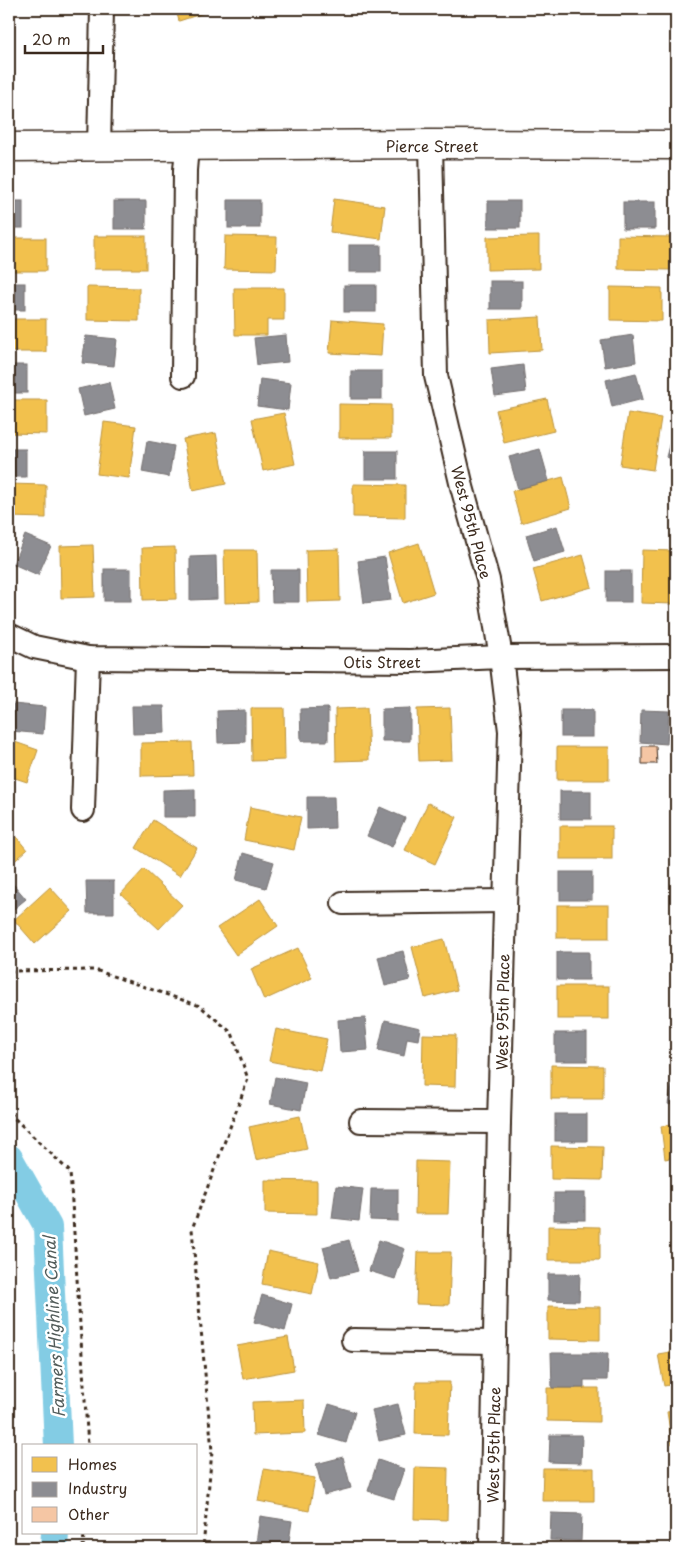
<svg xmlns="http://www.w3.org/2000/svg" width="685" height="1557" font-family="'Playpen Sans',sans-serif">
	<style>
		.homes { fill: #f2c14e; stroke: #bb9440 }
		.industry { fill: #8d8d92; stroke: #746f6f }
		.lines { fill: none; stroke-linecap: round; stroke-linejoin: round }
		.canal { stroke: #83cce4; stroke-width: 28 }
		.building { fill: #f5c6a4; stroke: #3b2a1e }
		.street-casing { stroke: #3b2a1e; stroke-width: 26 }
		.secondary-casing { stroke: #3b2a1e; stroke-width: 31 }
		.path { stroke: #3b2a1e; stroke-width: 3; stroke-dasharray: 4 4; stroke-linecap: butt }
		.street { stroke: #fff; stroke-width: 22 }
		.secondary { stroke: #fff; stroke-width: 28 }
		.labels { text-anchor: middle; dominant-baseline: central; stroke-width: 5; stroke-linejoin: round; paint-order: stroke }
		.street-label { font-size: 15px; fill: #3b2a1e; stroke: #fff }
		.water-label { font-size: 16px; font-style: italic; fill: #515b59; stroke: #fff }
	</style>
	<rect width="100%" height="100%" fill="#fff"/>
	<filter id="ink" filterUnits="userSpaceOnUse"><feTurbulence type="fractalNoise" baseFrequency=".02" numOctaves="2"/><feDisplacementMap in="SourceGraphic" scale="10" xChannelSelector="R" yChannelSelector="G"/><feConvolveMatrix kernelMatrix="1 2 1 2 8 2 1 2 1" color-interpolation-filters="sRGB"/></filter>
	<g filter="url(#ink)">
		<g class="homes">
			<path d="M 168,9 L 206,9 L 207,12 L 179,21 L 176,10 L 169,12 Z"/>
			<path d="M 334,199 L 385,206 L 381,239 L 330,232 Z"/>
			<rect x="94" y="236" width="52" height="33"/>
			<path d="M 225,236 L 277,237 L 276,270 L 224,269 Z"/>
			<path d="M 539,236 L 539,269 L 487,270 L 487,237 Z"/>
			<path d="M 618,236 L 670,237 L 670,270 L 618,269 Z"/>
			<rect x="9" y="238" width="37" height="33"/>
			<path d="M 87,287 L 139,288 L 139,321 L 87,320 Z"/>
			<path d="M 610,287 L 662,288 L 662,321 L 610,320 Z"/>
			<path d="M 234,288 L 284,288 L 284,320 L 267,320 L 267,335 L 235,335 Z"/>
			<path d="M 540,317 L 542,350 L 490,353 L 489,320 Z"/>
			<rect x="9" y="319" width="37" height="33"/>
			<path d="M 332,320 L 383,324 L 381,356 L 329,353 Z"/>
			<path d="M 547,399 L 554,431 L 504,443 L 496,410 Z"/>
			<path d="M 9,400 L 47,400 L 47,434 L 9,433 Z"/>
			<path d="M 339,404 L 391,405 L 391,438 L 339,438 Z"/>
			<path d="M 284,413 L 295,464 L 263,471 L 252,419 Z"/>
			<path d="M 628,413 L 661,418 L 653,470 L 620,465 Z"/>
			<path d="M 104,422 L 136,426 L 129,478 L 97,474 Z"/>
			<path d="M 216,433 L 226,484 L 193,491 L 183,439 Z"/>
			<path d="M 563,477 L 571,508 L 521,523 L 512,491 Z"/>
			<path d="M 9,484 L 46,485 L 46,518 L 9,517 Z"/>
			<path d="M 353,484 L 405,485 L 405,518 L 353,517 Z"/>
			<path d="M 419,543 L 434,593 L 403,603 L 388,553 Z"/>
			<path d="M 93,545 L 95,597 L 61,598 L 60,546 Z"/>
			<path d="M 175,547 L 176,599 L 143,600 L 142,548 Z"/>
			<path d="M 339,549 L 340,601 L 307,602 L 306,550 Z"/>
			<path d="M 224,550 L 257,550 L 258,602 L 225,603 Z"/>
			<path d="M 642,550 L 675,551 L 673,604 L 641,603 Z"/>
			<path d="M 583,555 L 592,587 L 542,601 L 533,569 Z"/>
			<path d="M 251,708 L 284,708 L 285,760 L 252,761 Z"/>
			<path d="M 367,708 L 369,760 L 336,761 L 335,709 Z"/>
			<path d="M 450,708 L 452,760 L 419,761 L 417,709 Z"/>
			<path d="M 675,708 L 676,709 L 676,761 L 673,760 Z"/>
			<path d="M 9,740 L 38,750 L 27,782 L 9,776 Z"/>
			<path d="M 192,742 L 193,775 L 141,776 L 141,743 Z"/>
			<rect x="557" y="747" width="52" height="33"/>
			<path d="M 428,803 L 457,817 L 435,864 L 405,850 Z"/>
			<path d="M 250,807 L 301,817 L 294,850 L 244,840 Z"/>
			<path d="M 153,820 L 197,848 L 180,876 L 136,848 Z"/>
			<rect x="560" y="826" width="52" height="33"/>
			<path d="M 9,828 L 27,850 L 9,866 Z"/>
			<path d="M 144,869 L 182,905 L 159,929 L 121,894 Z"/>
			<path d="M 50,887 L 72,911 L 35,944 L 14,920 Z"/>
			<path d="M 672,895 L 676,895 L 676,928 L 671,928 Z"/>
			<path d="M 260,899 L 278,926 L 236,955 L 217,928 Z"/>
			<rect x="557" y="905" width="52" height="33"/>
			<path d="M 444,939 L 457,990 L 425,998 L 412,947 Z"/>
			<path d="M 298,948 L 312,978 L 264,1000 L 251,969 Z"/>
			<rect x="557" y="986" width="52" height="33"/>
			<path d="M 276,1029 L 327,1039 L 320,1071 L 269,1061 Z"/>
			<path d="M 423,1034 L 456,1035 L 455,1087 L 422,1086 Z"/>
			<path d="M 551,1065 L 603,1066 L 603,1099 L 551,1099 Z"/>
			<path d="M 300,1116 L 307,1149 L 256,1160 L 249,1127 Z"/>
			<path d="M 676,1124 L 676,1157 L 665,1159 L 661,1126 Z"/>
			<path d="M 551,1146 L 603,1147 L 602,1180 L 551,1179 Z"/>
			<path d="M 416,1161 L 450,1162 L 448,1214 L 415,1214 Z"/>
			<path d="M 265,1180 L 317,1181 L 317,1214 L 265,1213 Z"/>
			<path d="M 548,1226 L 600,1227 L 600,1260 L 548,1260 Z"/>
			<path d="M 268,1251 L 319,1262 L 312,1294 L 262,1284 Z"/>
			<path d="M 418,1252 L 451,1252 L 449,1305 L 416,1304 Z"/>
			<path d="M 676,1254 L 676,1288 L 673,1287 Z"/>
			<path d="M 548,1306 L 600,1307 L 600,1340 L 548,1339 Z"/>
			<path d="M 288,1337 L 294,1370 L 243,1379 L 237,1346 Z"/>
			<path d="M 676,1351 L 676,1384 L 664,1386 L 658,1354 Z"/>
			<path d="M 416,1382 L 450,1382 L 448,1435 L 415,1434 Z"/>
			<path d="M 547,1388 L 599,1388 L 599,1422 L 547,1421 Z"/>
			<path d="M 304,1400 L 305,1433 L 253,1435 L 252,1402 Z"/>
			<path d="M 676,1410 L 676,1444 L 672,1444 L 667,1412 Z"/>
			<path d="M 415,1467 L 448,1468 L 447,1520 L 414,1519 Z"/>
			<path d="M 543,1468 L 594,1468 L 594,1501 L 542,1501 Z"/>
			<path d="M 264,1469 L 315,1478 L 309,1511 L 258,1501 Z"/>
			<rect x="542" y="1547" width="52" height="1"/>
		</g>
		<g class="industry">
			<rect x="228" y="200" width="32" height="28"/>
			<rect x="9" y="201" width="14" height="27"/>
			<rect x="114" y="201" width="32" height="28"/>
			<rect x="488" y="201" width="32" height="27"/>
			<rect x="623" y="202" width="32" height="27"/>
			<rect x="349" y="245" width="32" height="27"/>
			<rect x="490" y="281" width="32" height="28"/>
			<rect x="9" y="283" width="16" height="27"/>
			<rect x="344" y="285" width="32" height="27"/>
			<path d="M 286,335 L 288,362 L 257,365 L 254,338 Z"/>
			<path d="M 633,335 L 636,362 L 605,367 L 601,340 Z"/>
			<path d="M 86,336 L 117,339 L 114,366 L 82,363 Z"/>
			<rect x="9" y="365" width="18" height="28"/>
			<path d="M 523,365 L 526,392 L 495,396 L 491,369 Z"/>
			<rect x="351" y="371" width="31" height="28"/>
			<path d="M 636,373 L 643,399 L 612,407 L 606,380 Z"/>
			<path d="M 260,379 L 291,383 L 288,410 L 257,406 Z"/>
			<path d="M 109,382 L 115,409 L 84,416 L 78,389 Z"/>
			<path d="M 674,426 L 676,427 L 676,460 L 666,457 Z"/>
			<path d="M 147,441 L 174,446 L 169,477 L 142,472 Z"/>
			<rect x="9" y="449" width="17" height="28"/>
			<path d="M 540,449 L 549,481 L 518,489 L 509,457 Z"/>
			<rect x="365" y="451" width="32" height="28"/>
			<path d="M 557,526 L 565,552 L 534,561 L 526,535 Z"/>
			<path d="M 25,535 L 51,546 L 38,575 L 13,564 Z"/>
			<path d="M 216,556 L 217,599 L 190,600 L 190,557 Z"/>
			<path d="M 385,557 L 391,600 L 364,603 L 358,561 Z"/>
			<rect x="104" y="569" width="27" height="32"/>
			<path d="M 271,570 L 299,570 L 299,602 L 272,602 Z"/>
			<rect x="606" y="571" width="25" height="31"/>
			<path d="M 13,704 L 45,707 L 43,734 L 11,731 Z"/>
			<path d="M 132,706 L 164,706 L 165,733 L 133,734 Z"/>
			<path d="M 328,708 L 328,741 L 301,741 L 300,709 Z"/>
			<path d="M 410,708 L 410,741 L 382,741 L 382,709 Z"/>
			<path d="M 245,710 L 245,742 L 218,743 L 217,711 Z"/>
			<rect x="561" y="710" width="32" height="27"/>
			<path d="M 641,710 L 669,711 L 667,744 L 640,742 Z"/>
			<path d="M 195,789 L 195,817 L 163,817 L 163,790 Z"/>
			<path d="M 9,791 L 12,792 L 10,819 L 9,819 Z"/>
			<rect x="560" y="791" width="31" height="28"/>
			<path d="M 307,797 L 334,797 L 335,828 L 307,829 Z"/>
			<path d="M 380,807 L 405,818 L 392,847 L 367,836 Z"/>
			<path d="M 243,853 L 274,862 L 266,888 L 236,880 Z"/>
			<rect x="560" y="872" width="32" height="28"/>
			<path d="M 9,879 L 26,899 L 9,913 Z"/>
			<path d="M 86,881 L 114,881 L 114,913 L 87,913 Z"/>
			<path d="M 403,951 L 410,980 L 385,986 L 378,957 Z"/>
			<rect x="557" y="952" width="32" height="28"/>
			<path d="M 365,1018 L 368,1050 L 340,1052 L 338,1020 Z"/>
			<path d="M 385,1020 L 420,1028 L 418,1040 L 407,1038 L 404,1056 L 378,1050 Z"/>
			<rect x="555" y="1033" width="32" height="28"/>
			<path d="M 275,1077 L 306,1083 L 301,1110 L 270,1104 Z"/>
			<path d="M 673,1077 L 676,1077 L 676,1106 L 668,1104 Z"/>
			<rect x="555" y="1114" width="32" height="27"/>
			<path d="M 336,1186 L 363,1189 L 359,1221 L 332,1218 Z"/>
			<path d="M 371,1189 L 398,1189 L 398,1221 L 370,1220 Z"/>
			<rect x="554" y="1193" width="31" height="27"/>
			<path d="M 349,1240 L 358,1271 L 331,1278 L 323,1247 Z"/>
			<path d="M 379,1240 L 405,1249 L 395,1279 L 369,1271 Z"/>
			<path d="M 548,1274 L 580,1274 L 579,1301 L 548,1300 Z"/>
			<path d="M 262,1295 L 292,1304 L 285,1331 L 254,1322 Z"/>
			<path d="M 551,1353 L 608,1353 L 607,1380 L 584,1380 L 584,1388 L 552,1388 Z"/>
			<path d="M 329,1404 L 355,1412 L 346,1443 L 319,1435 Z"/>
			<path d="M 398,1404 L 406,1435 L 379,1441 L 372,1410 Z"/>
			<path d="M 550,1435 L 582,1435 L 581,1463 L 549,1462 Z"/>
			<path d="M 343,1457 L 351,1488 L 324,1495 L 316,1464 Z"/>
			<path d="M 378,1460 L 404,1469 L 394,1499 L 368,1491 Z"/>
			<path d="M 551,1513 L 582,1514 L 581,1541 L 550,1540 Z"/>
			<path d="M 260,1516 L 292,1521 L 288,1548 L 256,1543 Z"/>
			<path d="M 673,1528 L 676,1528 L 676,1548 L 670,1548 Z"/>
		</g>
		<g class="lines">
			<g class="canal">
				<path d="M 9,1158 L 48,1227 L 58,1446"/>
				<path d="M 54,1548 L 55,1533"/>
			</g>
		</g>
		<path class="building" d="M 642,746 L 656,746 L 657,764 L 642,764 Z"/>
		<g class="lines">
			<defs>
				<g id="street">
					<path d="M 431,144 L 436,376 L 462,487 L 488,580 L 501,657 L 510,731 L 499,1122 L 491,1548"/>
					<path d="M 99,147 L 102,9"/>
					<path d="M 183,376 L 185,170 L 187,147"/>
					<path d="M 9,635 L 34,647 L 88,658 L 410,661 L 501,657 L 676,656"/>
					<path d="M 83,810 L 88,658"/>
					<path d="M 343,903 L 505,901"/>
					<path d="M 361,1121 L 499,1122"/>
					<path d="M 353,1340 L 495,1342"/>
				</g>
				<path id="secondary" d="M 9,147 L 431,144 L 676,145"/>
			</defs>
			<use href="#street" class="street-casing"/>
			<use href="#secondary" class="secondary-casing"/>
			<g class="path">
				<path d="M 9,971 L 95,970 L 200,1006 L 232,1033 L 248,1079 L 192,1229 L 212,1451 L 203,1548"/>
				<path d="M 9,1113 L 70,1172 L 88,1446"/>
				<path d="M 83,1548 L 84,1533"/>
			</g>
			<use href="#street" class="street"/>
			<use href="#secondary" class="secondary"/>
		</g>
	</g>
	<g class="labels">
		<g class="street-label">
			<text x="432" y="145">Pierce Street</text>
			<text transform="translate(472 522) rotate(75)">West 95th Place</text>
			<text x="382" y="661">Otis Street</text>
			<text transform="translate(502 1012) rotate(-89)">West 95th Place</text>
			<text transform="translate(493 1445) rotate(-89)">West 95th Place</text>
		</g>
		<g class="water-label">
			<text transform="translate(53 1327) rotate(-93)">Farmers Highline Canal</text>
		</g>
	</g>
	<rect width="685" height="1557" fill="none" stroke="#fff" stroke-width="30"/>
	<rect x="15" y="15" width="655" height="1527" fill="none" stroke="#3b2a1e" stroke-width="2" filter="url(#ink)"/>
	<rect x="22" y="1444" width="175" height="90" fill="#ffffff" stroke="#b1aaa5"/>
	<rect x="32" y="1457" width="25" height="15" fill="#f2c14e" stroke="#b1aaa5"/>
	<text x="68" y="1470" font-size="15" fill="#3b2a1e">Homes</text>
	<rect x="32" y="1482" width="25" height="15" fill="#8d8d92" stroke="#b1aaa5"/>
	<text x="68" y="1494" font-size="15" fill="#3b2a1e">Industry</text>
	<rect x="32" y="1507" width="25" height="15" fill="#f5c6a4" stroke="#b1aaa5"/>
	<text x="68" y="1520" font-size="15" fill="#3b2a1e">Other</text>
	<path d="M25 45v8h78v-8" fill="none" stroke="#3b2a1e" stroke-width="2.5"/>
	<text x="32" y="45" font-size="15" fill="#3b2a1e" stroke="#ffffff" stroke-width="4" paint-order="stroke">20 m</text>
</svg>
